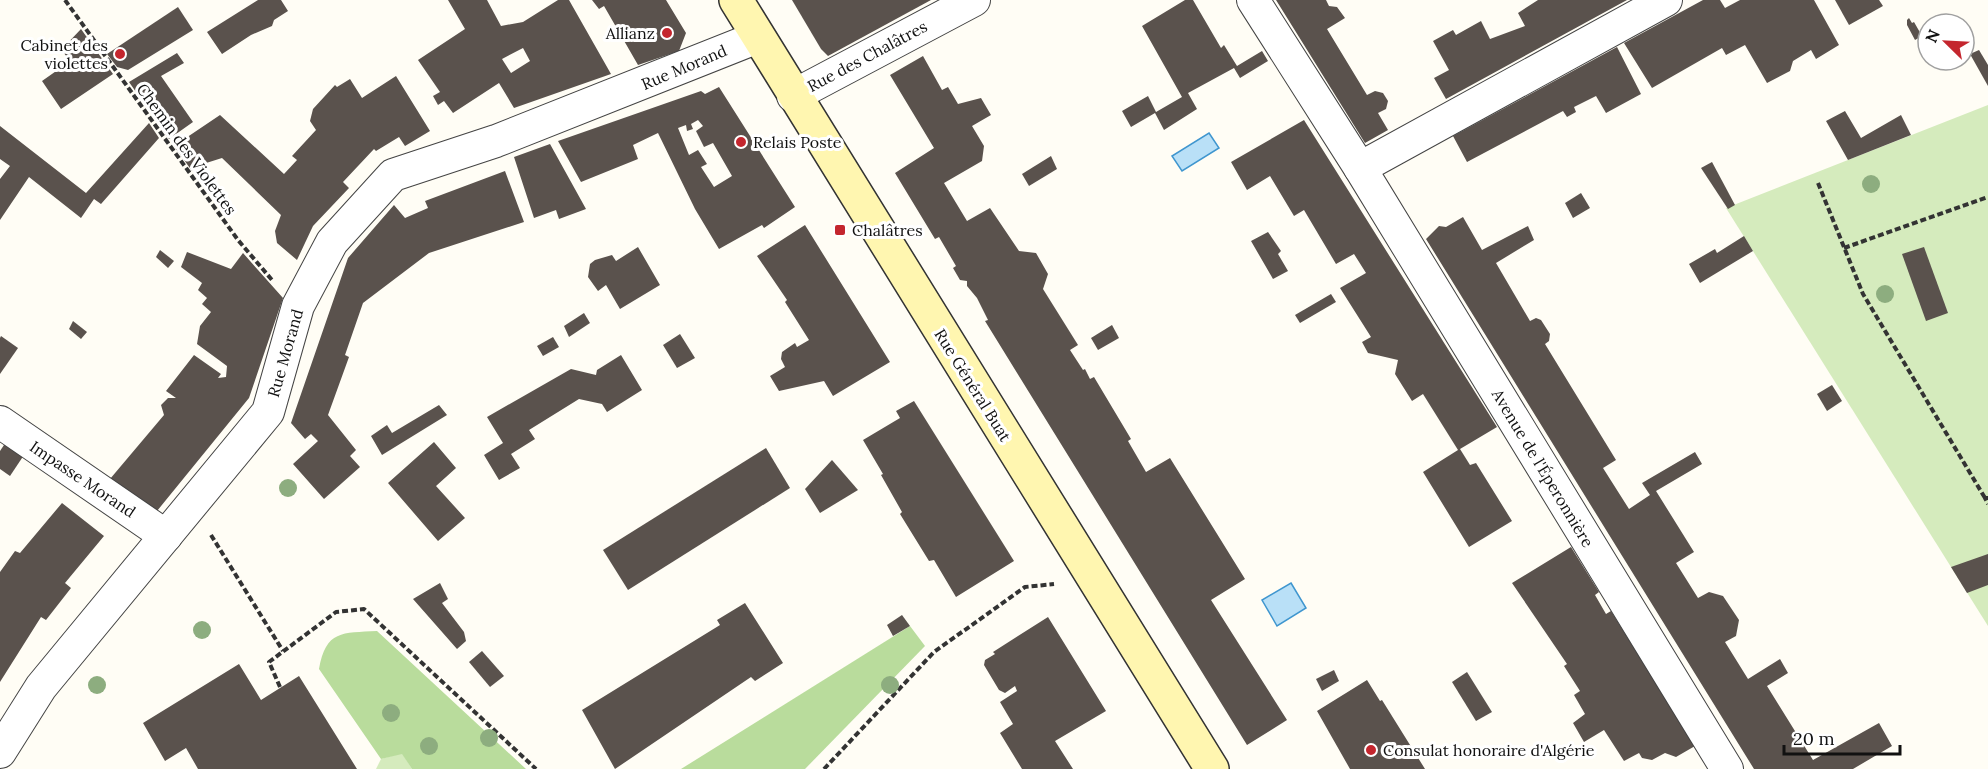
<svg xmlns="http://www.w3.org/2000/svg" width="1988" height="769" font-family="Lora,serif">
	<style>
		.green { fill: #d5ebbd }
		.forest { fill: #b9dc9c }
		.water { fill: #b9e0f7; stroke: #3f96cf; stroke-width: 1.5 }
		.building { fill: #5a524d; fill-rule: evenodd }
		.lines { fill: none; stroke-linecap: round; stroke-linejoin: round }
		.street-casing { stroke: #444; stroke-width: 34 }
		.secondary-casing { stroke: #333; stroke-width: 36 }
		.path { stroke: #333; stroke-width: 4; stroke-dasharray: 6 3; stroke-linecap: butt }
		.street { stroke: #fff; stroke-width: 32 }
		.secondary { stroke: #fff6b0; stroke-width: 33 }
		.tree { fill: #8dad7f }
		.poi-dot { fill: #c4262e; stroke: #fff; stroke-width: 2 }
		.labels { text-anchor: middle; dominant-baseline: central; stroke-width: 6; stroke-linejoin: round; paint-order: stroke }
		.poi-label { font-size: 16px; fill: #111; stroke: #fff; text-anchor: start }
		.street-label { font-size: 16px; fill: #111; stroke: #fff }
	</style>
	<rect width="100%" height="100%" fill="#fffdf5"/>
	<g class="green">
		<path d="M 1988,105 L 1988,626 L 1726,208 Z"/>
		<path d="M 402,753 L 412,769 L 376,769 L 381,759 Z"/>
	</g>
	<g class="forest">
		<path d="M 910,626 L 925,646 L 805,769 L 681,769 Z"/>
		<path d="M 377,631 L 526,769 L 412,769 L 402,754 L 381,759 L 319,669 C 326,630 342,633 377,631 Z"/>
	</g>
	<g class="water">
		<path d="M 1209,133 L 1219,148 L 1182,171 L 1172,156 Z"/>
		<path d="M 1291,583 L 1306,608 L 1277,626 L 1262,600 Z"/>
	</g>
	<g class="building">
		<path d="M 258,0 L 281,0 L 288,11 L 274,20 L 272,26 L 251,35 L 222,54 L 207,32 Z"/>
		<path d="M 448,0 L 487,0 L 501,26 L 523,22 L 558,0 L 569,0 L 611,74 L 514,108 L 499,83 L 453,113 L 444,101 L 438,105 L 433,96 L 440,92 L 418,60 L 465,29 ZM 523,48 L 530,61 L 511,73 L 502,59 Z"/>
		<path d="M 592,0 L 666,0 L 686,33 L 679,51 L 638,65 L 604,6 L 599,9 Z"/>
		<path d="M 792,0 L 931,0 L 828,56 L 821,49 Z"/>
		<path d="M 1185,0 L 1193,0 L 1221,48 L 1224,45 L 1237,66 L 1262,51 L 1268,61 L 1240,78 L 1234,68 L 1188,93 L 1197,109 L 1164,130 L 1155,113 L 1131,127 L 1122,111 L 1148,96 L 1156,112 L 1182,97 L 1142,26 Z"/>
		<path d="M 1276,0 L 1326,0 L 1329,6 L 1337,7 L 1345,18 L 1327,29 L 1367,95 L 1375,91 L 1383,93 L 1388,101 L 1386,109 L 1378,113 L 1388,130 L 1365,143 Z"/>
		<path d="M 1538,0 L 1627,0 L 1446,99 L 1434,78 L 1449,70 L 1433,41 L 1453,30 L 1456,35 L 1481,21 L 1490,39 L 1525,26 L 1518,13 Z"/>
		<path d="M 1703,0 L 1720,0 L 1725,8 L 1740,0 L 1814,0 L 1839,45 L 1816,59 L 1811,50 L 1793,61 L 1790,71 L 1767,83 L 1745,45 L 1726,55 L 1722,48 L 1652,88 L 1624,43 Z"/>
		<path d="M 1835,0 L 1879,0 L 1883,6 L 1849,25 Z"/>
		<path d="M 178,7 L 193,30 L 128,70 L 117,67 L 107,54 Z"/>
		<path d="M 1909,18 L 1912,23 L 1914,22 L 1922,36 L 1915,40 L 1907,25 L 1907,20 Z"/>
		<path d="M 81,29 L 113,74 L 61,109 L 42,81 L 69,62 L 62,49 Z"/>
		<path d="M 1617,47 L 1641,94 L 1606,113 L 1596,96 L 1574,107 L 1576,112 L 1567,117 L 1563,111 L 1467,162 L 1453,136 Z"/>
		<path d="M 1979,50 L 1988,65 L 1988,86 L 1970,54 Z"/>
		<path d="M 177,53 L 184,63 L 161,76 L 193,122 L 169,139 L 129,82 Z"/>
		<path d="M 923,56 L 942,90 L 948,87 L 958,104 L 981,98 L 991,115 L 972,126 L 984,146 L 982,161 L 944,183 L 967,221 L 990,208 L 1019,251 L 1036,253 L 1048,274 L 1043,289 L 1078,345 L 1070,350 L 1083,370 L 1085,369 L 1090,379 L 1094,377 L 1131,439 L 1128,441 L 1146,472 L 1170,458 L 1245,579 L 1211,600 L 1287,720 L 1247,745 L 985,321 L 988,320 L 977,298 L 967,286 L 967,281 L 960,280 L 953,268 L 956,266 L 939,237 L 935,239 L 895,173 L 934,148 L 890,75 Z"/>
		<path d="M 396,76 L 430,131 L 405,146 L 399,137 L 376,151 L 374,149 L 343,182 L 349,188 L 313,226 L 297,260 L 277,243 L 275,231 L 281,215 L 222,158 L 203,164 L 192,171 L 174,146 L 220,115 L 284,174 L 297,160 L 292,156 L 316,130 L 310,121 L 313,109 L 335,85 L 337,87 L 350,79 L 362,98 Z"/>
		<path d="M 719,87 L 795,207 L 764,228 L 762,225 L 719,249 L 695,209 L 658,133 L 633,145 L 638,159 L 581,182 L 558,141 L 701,91 L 705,94 ZM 698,120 L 703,126 L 696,131 L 704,147 L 713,143 L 732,176 L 714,187 L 701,167 L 707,164 L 698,150 L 689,155 L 678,128 L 686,125 L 687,131 L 693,129 L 691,124 Z"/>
		<path d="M 1845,111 L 1861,138 L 1901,115 L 1911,135 L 1848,160 L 1826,121 Z"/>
		<path d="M 1304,120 L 1497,427 L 1460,449 L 1470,465 L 1476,463 L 1512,521 L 1469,547 L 1423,472 L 1458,450 L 1423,394 L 1412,401 L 1395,374 L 1398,360 L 1368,353 L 1362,342 L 1371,337 L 1340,288 L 1366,273 L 1354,254 L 1336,264 L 1304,210 L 1294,216 L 1270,176 L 1247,190 L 1231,162 Z"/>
		<path d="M 149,123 L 159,138 L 101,204 L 94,199 L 81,218 L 29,177 L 0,220 L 0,179 L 10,166 L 0,159 L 0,126 L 86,193 Z"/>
		<path d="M 550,144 L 586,209 L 559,219 L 556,210 L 534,218 L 514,157 Z"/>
		<path d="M 1051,156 L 1057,169 L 1029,186 L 1022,174 Z"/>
		<path d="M 1712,162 L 1735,205 L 1728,209 L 1701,168 Z"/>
		<path d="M 505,171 L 524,222 L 429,253 L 363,303 L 345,355 L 349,357 L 328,415 L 356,450 L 350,456 L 360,467 L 324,499 L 293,464 L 318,441 L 311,434 L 305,439 L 291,423 L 348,258 L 394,205 L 405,218 L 428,208 L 425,201 Z"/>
		<path d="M 1581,193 L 1590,208 L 1573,218 L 1565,203 Z"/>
		<path d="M 1463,217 L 1482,250 L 1528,226 L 1534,240 L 1496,263 L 1530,321 L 1536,318 L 1541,320 L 1550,334 L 1549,341 L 1545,344 L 1616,460 L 1603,468 L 1629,509 L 1650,495 L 1642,483 L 1695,452 L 1702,464 L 1656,491 L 1694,552 L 1676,563 L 1698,598 L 1709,592 L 1723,596 L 1739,620 L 1736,636 L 1725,642 L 1748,679 L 1780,659 L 1788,673 L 1767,686 L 1813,760 L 1879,723 L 1892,746 L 1853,769 L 1754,769 L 1426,239 L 1439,226 L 1446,227 Z"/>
		<path d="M 805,225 L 890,362 L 833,396 L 824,381 L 779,391 L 770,376 L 785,367 L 781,359 L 782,352 L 795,343 L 797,347 L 809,340 L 785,302 L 787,300 L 757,256 Z"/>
		<path d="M 1268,232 L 1281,251 L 1278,254 L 1288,271 L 1273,279 L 1251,241 Z"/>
		<path d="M 1744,236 L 1753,251 L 1700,283 L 1689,264 L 1715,249 L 1717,253 Z"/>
		<path d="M 638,247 L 660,285 L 620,309 L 606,285 L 598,291 L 588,277 L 590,264 L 595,260 L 612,255 L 616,261 Z"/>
		<path d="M 1924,247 L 1948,313 L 1926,321 L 1902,254 Z"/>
		<path d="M 160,250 L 174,261 L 168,268 L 156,257 Z"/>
		<path d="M 187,252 L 231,269 L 243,253 L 283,298 L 249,398 L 157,511 L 110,479 L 164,415 L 161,405 L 168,398 L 176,398 L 166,391 L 194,355 L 221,374 L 218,378 L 226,377 L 227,366 L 197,344 L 200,326 L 211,312 L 202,304 L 207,298 L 198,290 L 202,283 L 181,267 Z"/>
		<path d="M 1331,294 L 1336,302 L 1300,323 L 1295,315 Z"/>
		<path d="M 584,313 L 590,323 L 569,337 L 564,326 Z"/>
		<path d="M 73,321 L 87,332 L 81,339 L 69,329 Z"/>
		<path d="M 1112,325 L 1119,338 L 1098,350 L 1091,338 Z"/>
		<path d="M 680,334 L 695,358 L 677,368 L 663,345 Z"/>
		<path d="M 1,336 L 18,348 L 0,374 L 0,338 Z"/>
		<path d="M 553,337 L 559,347 L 543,356 L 537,346 Z"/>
		<path d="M 621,355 L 642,390 L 607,412 L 602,404 L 579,399 L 529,430 L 535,439 L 511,454 L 520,468 L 499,480 L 484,455 L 503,443 L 487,417 L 571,369 L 596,375 L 597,370 Z"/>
		<path d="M 1832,385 L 1842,401 L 1827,411 L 1817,394 Z"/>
		<path d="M 914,401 L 1014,561 L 956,597 L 934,560 L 929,561 L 900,514 L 902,512 L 881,475 L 883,474 L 863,440 L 900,418 L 896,411 Z"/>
		<path d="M 439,405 L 447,415 L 382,455 L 371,436 L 387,425 L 392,433 Z"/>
		<path d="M 6,442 L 24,455 L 10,476 L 0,469 L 0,451 Z"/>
		<path d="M 434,442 L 456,468 L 436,486 L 465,518 L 438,541 L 388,483 Z"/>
		<path d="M 766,448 L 790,488 L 628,590 L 603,550 Z"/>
		<path d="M 832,460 L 858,490 L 820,513 L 805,489 Z"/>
		<path d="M 62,503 L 104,536 L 65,583 L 71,588 L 46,620 L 41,617 L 0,682 L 0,572 L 15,551 L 20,553 Z"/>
		<path d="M 1571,547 L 1599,592 L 1595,595 L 1606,614 L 1611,611 L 1695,746 L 1676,757 L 1665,753 L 1652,760 L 1642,758 L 1639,753 L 1624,761 L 1604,730 L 1584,742 L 1573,723 L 1585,714 L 1574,695 L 1580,691 L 1564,666 L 1567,664 L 1512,583 Z"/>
		<path d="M 1988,554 L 1988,585 L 1967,593 L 1951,567 Z"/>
		<path d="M 440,583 L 448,599 L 442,603 L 464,632 L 466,641 L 457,649 L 413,599 Z"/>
		<path d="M 745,603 L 783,663 L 755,681 L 751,677 L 615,769 L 582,710 L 720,625 L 717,620 Z"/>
		<path d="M 902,615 L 910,626 L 893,636 L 887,625 Z"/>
		<path d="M 1048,617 L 1106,711 L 1055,741 L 1073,769 L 1022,769 L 1000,733 L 1013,724 L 1000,702 L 1017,691 L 1015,686 L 1005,693 L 999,690 L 984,665 L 985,660 L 995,654 L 993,652 Z"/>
		<path d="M 482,651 L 504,676 L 490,687 L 469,662 Z"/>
		<path d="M 239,664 L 261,700 L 299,676 L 357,769 L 198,769 L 186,748 L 165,761 L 143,723 Z"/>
		<path d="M 1334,670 L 1339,681 L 1322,691 L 1316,679 Z"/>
		<path d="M 1467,672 L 1492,712 L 1476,721 L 1452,682 Z"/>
		<path d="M 1367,680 L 1380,701 L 1382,700 L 1425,769 L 1350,769 L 1317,711 Z"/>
	</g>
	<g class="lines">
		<defs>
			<g id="street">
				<path d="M 1253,0 L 1360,168 L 1727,769"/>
				<path d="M 793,96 L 974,0"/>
				<path d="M 1360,168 L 1666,0"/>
				<path d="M 0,422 L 166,536"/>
				<path d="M 0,752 L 41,687 L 268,412 L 298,306 L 332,242 L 393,175 L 496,141 L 758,37"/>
			</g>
			<path id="secondary" d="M 736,0 L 1212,769"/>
		</defs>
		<use href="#street" class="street-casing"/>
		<use href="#secondary" class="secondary-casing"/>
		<g class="path">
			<path d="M 65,0 L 238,240 L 272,280"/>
			<path d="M 1818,183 L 1863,294 L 1985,498"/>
			<path d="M 1844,248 L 1988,197"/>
			<path d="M 1988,498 L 1985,498 L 1988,504"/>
			<path d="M 211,535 L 283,651"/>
			<path d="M 280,687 L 269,662 L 336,612 L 364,609 L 536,769"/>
			<path d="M 824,769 L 934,652 L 1025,587 L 1054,584"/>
		</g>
		<use href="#street" class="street"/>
		<use href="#secondary" class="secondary"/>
	</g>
	<g class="tree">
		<circle cx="1871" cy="184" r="9"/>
		<circle cx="1885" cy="294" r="9"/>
		<circle cx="288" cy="488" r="9"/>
		<circle cx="202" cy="630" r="9"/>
		<circle cx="97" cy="685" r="9"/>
		<circle cx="890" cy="685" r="9"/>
		<circle cx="391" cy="713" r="9"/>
		<circle cx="489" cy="738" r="9"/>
		<circle cx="429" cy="746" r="9"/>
	</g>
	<g class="poi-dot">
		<circle cx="667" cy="33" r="6"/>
		<circle cx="120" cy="54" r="6"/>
		<circle cx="741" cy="142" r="6"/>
		<rect x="834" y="224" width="12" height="12" rx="3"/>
		<circle cx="1371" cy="750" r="6"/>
	</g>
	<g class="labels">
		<g class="poi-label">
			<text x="655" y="33" text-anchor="end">Allianz</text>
			<text x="108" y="45" text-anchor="end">Cabinet des<tspan x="108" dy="18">violettes</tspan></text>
			<text x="753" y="142">Relais Poste</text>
			<text x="852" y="230">Chalâtres</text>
			<text x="1383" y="750">Consulat honoraire d'Algérie</text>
		</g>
		<g class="street-label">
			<text transform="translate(867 56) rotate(-28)">Rue des Chalâtres</text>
			<text transform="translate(684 67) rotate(-23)">Rue Morand</text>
			<text transform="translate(187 149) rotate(54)">Chemin des Violettes</text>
			<text transform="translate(285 353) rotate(-74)">Rue Morand</text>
			<text transform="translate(973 385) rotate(58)">Rue Général Buat</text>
			<text transform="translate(1543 468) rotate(59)">Avenue de l'Éperonnière</text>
			<text transform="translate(83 479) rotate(34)">Impasse Morand</text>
		</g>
	</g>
	<g transform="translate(1946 42) rotate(294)"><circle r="28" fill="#ffffff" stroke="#a0a0a0" stroke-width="1.5"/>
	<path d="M0-4.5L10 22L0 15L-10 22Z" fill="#c4262e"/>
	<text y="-9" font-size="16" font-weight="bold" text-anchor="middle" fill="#111111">N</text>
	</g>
	<path d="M1784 745v9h116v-9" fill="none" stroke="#111111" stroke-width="3"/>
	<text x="1793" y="745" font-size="18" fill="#111111" stroke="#ffffff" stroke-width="4.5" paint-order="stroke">20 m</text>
</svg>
